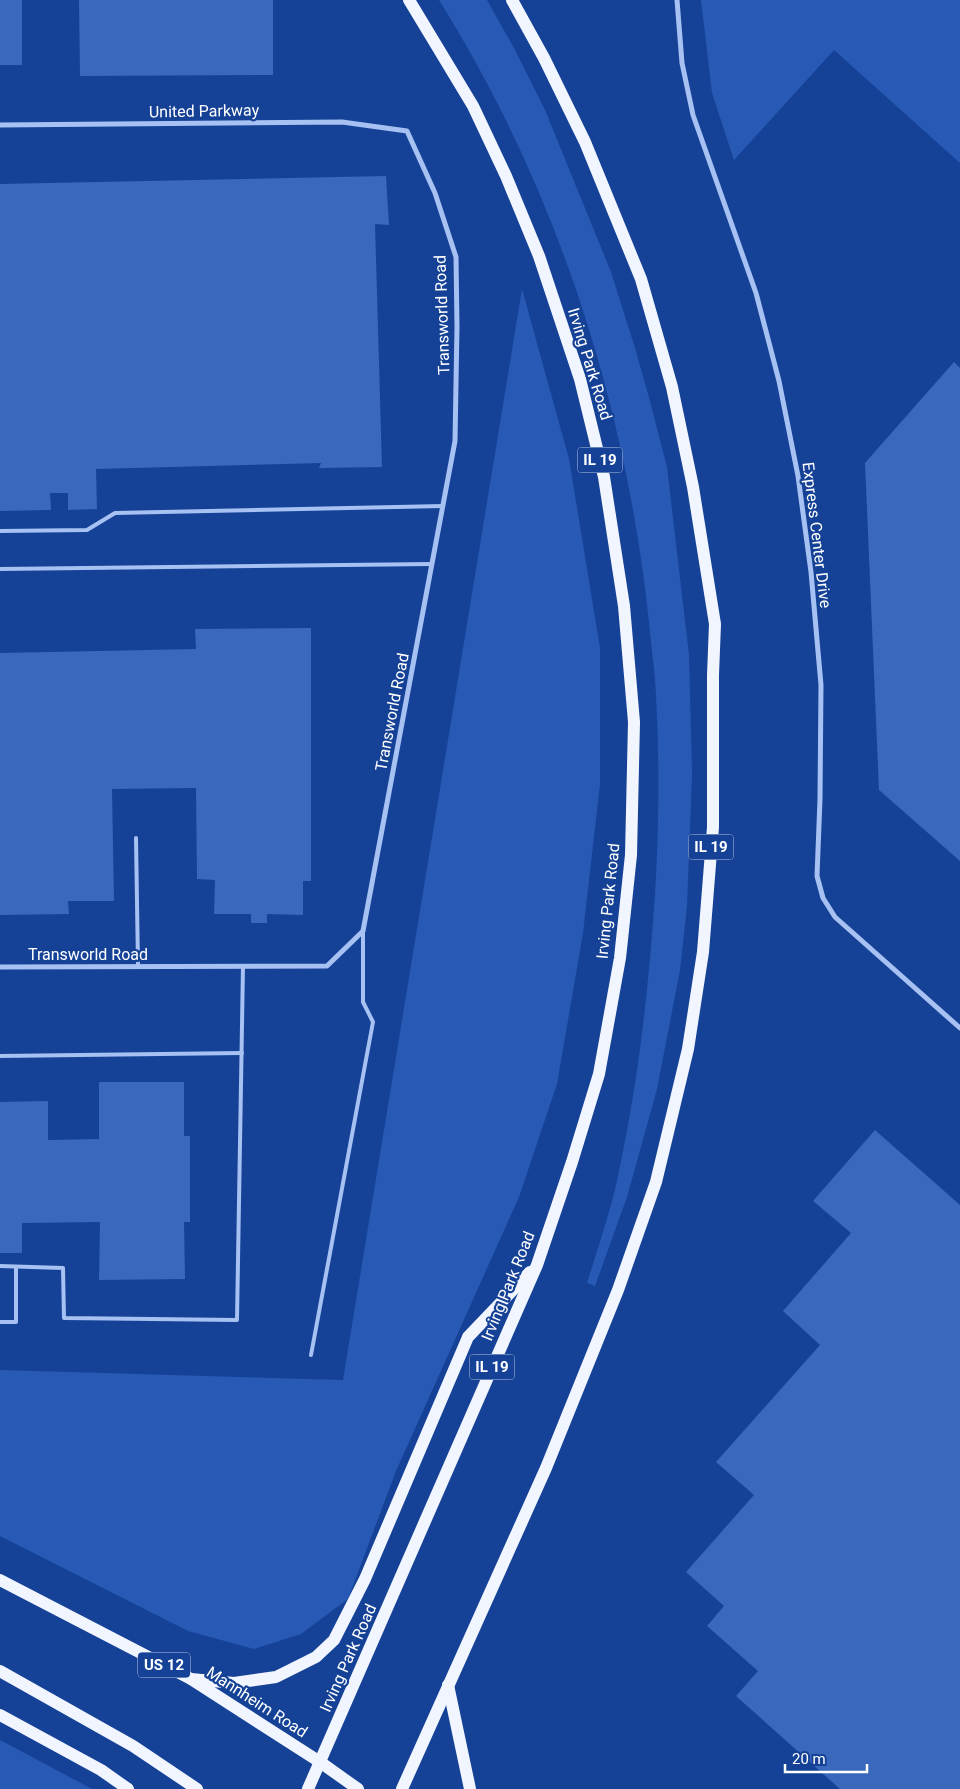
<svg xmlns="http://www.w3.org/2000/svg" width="960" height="1789" font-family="Roboto,sans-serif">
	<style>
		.green { fill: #285ab5 }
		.building { fill: #3968bc }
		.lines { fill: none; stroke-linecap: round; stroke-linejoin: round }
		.lane { stroke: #a6c1f2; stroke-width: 4 }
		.street { stroke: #a6c1f2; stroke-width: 5 }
		.primary { stroke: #f1f5ff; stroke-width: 12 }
		.labels { text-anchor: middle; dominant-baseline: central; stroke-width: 4.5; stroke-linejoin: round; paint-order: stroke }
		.shield { fill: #154296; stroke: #b9c6e0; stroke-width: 1 }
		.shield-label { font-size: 15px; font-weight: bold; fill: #fff }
		.street-label { font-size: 16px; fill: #fff; stroke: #154296 }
	</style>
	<rect width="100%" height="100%" fill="#154296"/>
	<g class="green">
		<path d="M 439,0 L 487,0 L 514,48 L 545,110 L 611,272 L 635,348 L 648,394 L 667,467 L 689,655 L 692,774 L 687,906 L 680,970 L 657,1089 L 627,1197 L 595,1286 L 587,1283 C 596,1254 606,1224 614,1194 C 631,1119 642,1045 649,969 C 658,878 661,786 656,695 C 655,671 651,646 649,622 C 626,403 556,187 439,0 Z"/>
		<path d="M 701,0 L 960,0 L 960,163 L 834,50 L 734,160 L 712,93 Z"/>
		<path d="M 522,289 L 569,459 L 600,648 L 600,784 L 583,933 L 557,1084 L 519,1197 L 396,1471 L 348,1599 L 301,1634 L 254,1649 L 188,1631 L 0,1536 L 0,1370 L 343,1380 Z"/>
		<path d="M 0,1740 L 92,1789 L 0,1789 Z"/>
	</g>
	<g class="building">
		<rect x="0" y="0" width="22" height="65"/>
		<path d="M 79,0 L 273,0 L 273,75 L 80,76 Z"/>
		<path d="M 386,176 L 389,225 L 375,224 L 382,467 L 319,468 L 321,463 L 96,469 L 97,509 L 68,510 L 68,493 L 50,493 L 51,510 L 0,511 L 0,184 Z"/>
		<path d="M 954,362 L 960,368 L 960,861 L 879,790 L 865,463 Z"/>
		<path d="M 311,628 L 311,881 L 303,881 L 303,915 L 267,914 L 267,923 L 251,923 L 251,914 L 214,914 L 215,880 L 197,879 L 196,788 L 112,789 L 114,901 L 68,901 L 69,914 L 0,915 L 0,653 L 196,649 L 195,629 Z"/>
		<path d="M 99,1082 L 184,1082 L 184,1136 L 190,1136 L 190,1222 L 184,1222 L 185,1279 L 99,1280 L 100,1222 L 22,1223 L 22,1253 L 0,1253 L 0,1102 L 48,1101 L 48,1140 L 99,1139 Z"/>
		<path d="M 875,1130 L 960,1205 L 960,1789 L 840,1789 L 736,1696 L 758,1671 L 707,1626 L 724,1606 L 686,1572 L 754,1495 L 716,1462 L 820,1345 L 783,1311 L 851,1233 L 813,1201 Z"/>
	</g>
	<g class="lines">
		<g class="lane">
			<path d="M 0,531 L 87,530 L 115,513 L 443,506"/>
			<path d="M 0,569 L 432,564"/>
			<path d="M 136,838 L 138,966"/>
			<path d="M 0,1056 L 242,1053"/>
			<path d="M 0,1266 L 63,1268 L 64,1318 L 237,1320 L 243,966"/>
			<path d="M 0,1322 L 16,1322 L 16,1267"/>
			<path d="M 311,1355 L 373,1022 L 363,1002 L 363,931"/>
		</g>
		<g class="street">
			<path d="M 677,0 L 682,63 L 693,115 L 756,293 L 779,381 L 798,476 L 811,572 L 821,685 L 820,799 L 817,876 L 823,898 L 835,917 L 960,1028"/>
			<path d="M 0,125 L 342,122 L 407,131 L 435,193 L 456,257 L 457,327 L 455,441 L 363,931 L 327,966 L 0,967"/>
		</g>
		<g class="primary">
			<path d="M 0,1580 L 191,1679 L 320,1762 L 358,1789"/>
			<path d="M 0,1671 L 133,1746 L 197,1789"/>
			<path d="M 191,1679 L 234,1683 L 276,1677 L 316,1657 L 334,1640 L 365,1579 L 468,1337 L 530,1272"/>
			<path d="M 448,1685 L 470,1789"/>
			<path d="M 0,1715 L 101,1770 L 128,1789"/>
			<path d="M 308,1789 L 537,1265 L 572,1162 L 599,1074 L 620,958 L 631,855 L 634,722 L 624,606 L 604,477 L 580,379 L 539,256 L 506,176 L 473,106 L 409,0"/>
			<path d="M 402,1789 L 546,1468 L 618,1290 L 656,1182 L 688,1049 L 703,952 L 713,827 L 713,675 L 715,624 L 693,487 L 672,387 L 641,279 L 585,142 L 544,58 L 512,0"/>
		</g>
	</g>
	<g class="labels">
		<g class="shield">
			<rect x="577.5" y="447.5" width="45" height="25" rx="4"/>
			<rect x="688.5" y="834.5" width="45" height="25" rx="4"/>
			<rect x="469.5" y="1354.5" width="45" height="25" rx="4"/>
			<rect x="138" y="1652.5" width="52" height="25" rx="4"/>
		</g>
		<g class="shield-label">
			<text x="600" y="460">IL 19</text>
			<text x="711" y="847">IL 19</text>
			<text x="492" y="1367">IL 19</text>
			<text x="164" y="1665">US 12</text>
		</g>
		<g class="street-label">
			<text transform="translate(204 111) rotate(-1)">United Parkway</text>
			<text transform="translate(442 315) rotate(-92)">Transworld Road</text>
			<text transform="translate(590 364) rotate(73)">Irving Park Road</text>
			<text transform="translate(817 535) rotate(83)">Express Center Drive</text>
			<text transform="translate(392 712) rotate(-79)">Transworld Road</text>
			<text transform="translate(608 901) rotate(-84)">Irving Park Road</text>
			<text x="88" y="954">Transworld Road</text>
			<text transform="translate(508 1286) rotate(-68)">Irving Park Road</text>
			<text transform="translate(348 1658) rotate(-66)">Irving Park Road</text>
			<text transform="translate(257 1702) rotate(33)">Mannheim Road</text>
		</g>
	</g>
	<path d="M785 1764v8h82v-8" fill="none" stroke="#ffffff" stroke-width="2.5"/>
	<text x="792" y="1764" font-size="15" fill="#ffffff" stroke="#154296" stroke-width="4" paint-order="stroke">20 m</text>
</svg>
